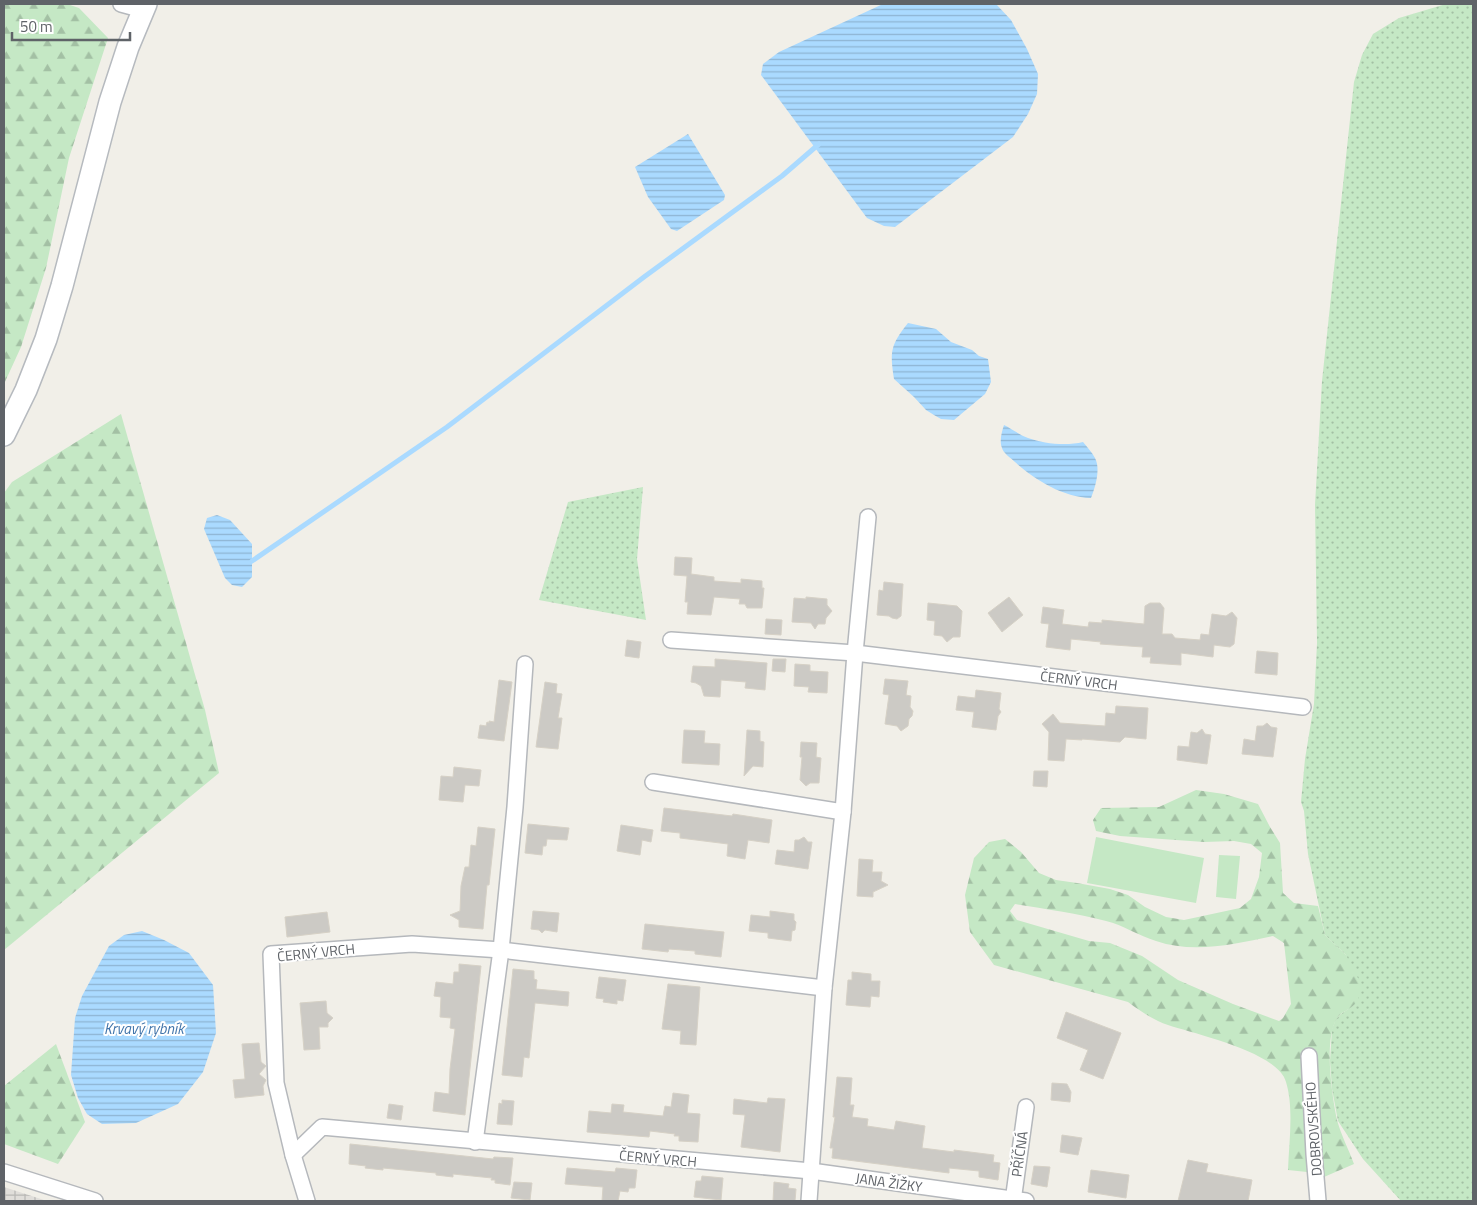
<svg xmlns="http://www.w3.org/2000/svg" width="1477" height="1205" font-family="'Titillium Web',sans-serif">
	<style>
		.industrial { fill: url(#industrial-grid) }
		.grass { fill: url(#grass-dots) }
		.forest { fill: url(#forest-firs); fill-rule: evenodd }
		.garden { fill: #c5e8c5 }
		.water { fill: url(#water-rules) }
		.lines { fill: none; stroke-linecap: round; stroke-linejoin: round }
		.stream { stroke: #aadaff; stroke-width: 5 }
		.building { fill: #cccac5; stroke: #d6d1c6 }
		.street-casing { stroke: #b5b8bc; stroke-width: 18 }
		.secondary-casing { stroke: #b6babf; stroke-width: 24 }
		.street { stroke: #fff; stroke-width: 15 }
		.secondary { stroke: #fff; stroke-width: 21 }
		.labels { text-anchor: middle; dominant-baseline: central; stroke-width: 4; stroke-linejoin: round; paint-order: stroke }
		.street-label { font-size: 14px; fill: #5f6368; stroke: #fff }
		.water-label { font-size: 15px; font-style: italic; fill: #4174aa; stroke: #fff }
	</style>
	<defs>
		<pattern id="industrial-grid" width="8" height="8" patternUnits="userSpaceOnUse" patternTransform="scale(1.25)"><rect width="8" height="8" fill="#e0deda"/><path d="M0 4h8M4 0v8" fill="none" stroke="#b9b8b5"/></pattern>
		<pattern id="grass-dots" width="8" height="8" patternUnits="userSpaceOnUse" patternTransform="scale(1.25)"><rect width="8" height="8" fill="#c5e8c5"/><path d="M2 2h.1M6 6h.1" fill="none" stroke="#a3c0a4" stroke-width="1.8" stroke-linecap="round"/></pattern>
		<pattern id="forest-firs" width="22" height="20" patternUnits="userSpaceOnUse" patternTransform="scale(1.25)"><rect width="22" height="20" fill="#c5e8c5"/><path d="M5 1l3.5 6h-7zM16 11l3.5 6h-7z" fill="#a3c0a4"/></pattern>
		<pattern id="water-rules" width="6" height="5" patternUnits="userSpaceOnUse" patternTransform="scale(1.25)"><rect width="6" height="5" fill="#aadaff"/><path d="M0 2.5h6" fill="none" stroke="#8eb4d2"/></pattern>
	</defs>
	<rect width="100%" height="100%" fill="#f1efe8"/>
	<path class="industrial" d="M 4,1187 L 47,1201 L 4,1201 Z"/>
	<g class="grass">
		<path d="M 1446,4 L 1473,4 L 1473,1201 L 1401,1201 L 1363,1159 L 1338,1121 L 1332,1089 L 1330,1061 L 1332,1029 L 1336,1019 L 1341,1014 L 1354,1005 L 1346,955 L 1325,935 L 1308,854 L 1304,811 L 1301,802 L 1305,759 L 1314,704 L 1317,643 L 1315,505 L 1322,381 L 1354,82 L 1362,55 L 1373,34 L 1399,18 Z"/>
		<path d="M 643,487 L 637,559 L 646,620 L 539,600 L 568,502 Z"/>
	</g>
	<g class="forest">
		<path d="M 4,4 L 67,4 L 79,8 L 108,38 L 69,158 L 46,268 L 21,347 L 4,384 Z"/>
		<path d="M 121,414 L 205,710 L 219,773 L 4,950 L 4,493 L 12,482 Z"/>
		<path d="M 1196,790 L 1224,794 L 1258,804 L 1270,827 L 1280,843 L 1283,893 L 1294,903 L 1318,906 L 1325,935 L 1346,955 L 1363,988 C 1360,993 1358,1001 1354,1005 C 1348,1011 1340,1012 1336,1020 C 1324,1042 1332,1096 1337,1120 C 1341,1135 1349,1150 1354,1164 L 1324,1177 L 1307,1172 L 1288,1170 C 1289,1142 1294,1108 1286,1082 C 1278,1052 1195,1034 1168,1025 C 1153,1020 1140,1011 1128,1002 L 994,965 L 970,932 L 965,895 L 974,858 L 989,842 L 1005,839 L 1021,852 L 1039,873 L 1056,880 L 1077,883 L 1110,889 L 1128,895 L 1145,907 L 1166,917 L 1184,920 L 1240,908 L 1251,899 L 1259,877 L 1262,853 L 1251,844 L 1234,841 L 1204,842 L 1120,836 L 1096,831 L 1093,820 L 1101,808 L 1159,807 ZM 1015,904 C 1045,909 1076,913 1106,921 C 1123,925 1139,936 1156,941 C 1194,954 1234,944 1273,936 L 1284,943 L 1291,1004 L 1283,1018 L 1279,1021 L 1233,1004 L 1178,980 L 1142,956 L 1110,943 L 1089,941 L 1017,920 L 1010,911 Z"/>
		<path d="M 56,1044 L 85,1122 L 58,1164 L 4,1144 L 4,1086 Z"/>
	</g>
	<g class="garden">
		<path d="M 1096,837 L 1204,858 L 1196,903 L 1087,883 Z"/>
		<path d="M 1219,855 L 1240,856 L 1236,899 L 1216,897 Z"/>
	</g>
	<g class="water">
		<path d="M 883,4 L 996,4 L 1011,20 L 1027,49 L 1038,74 L 1037,94 L 1028,114 L 1013,137 L 895,227 L 884,226 L 867,218 L 761,75 L 763,64 L 779,52 Z"/>
		<path d="M 688,134 L 725,195 L 724,200 L 677,231 L 671,229 L 648,197 L 635,167 Z"/>
		<path d="M 908,323 L 936,329 L 951,342 L 972,350 L 979,356 L 988,359 L 991,382 L 985,394 L 954,420 L 941,419 L 934,415 L 926,410 L 914,397 L 894,379 C 890,351 890,346 908,323 Z"/>
		<path d="M 1004,425 C 1012,429 1020,435 1028,438 C 1044,444 1067,446 1083,442 C 1087,447 1092,452 1095,458 C 1101,469 1095,488 1091,498 C 1063,497 1035,480 1015,462 C 1011,458 1003,453 1002,448 C 999,441 1002,431 1004,425 Z"/>
		<path d="M 217,515 L 230,520 L 252,544 L 252,577 L 242,587 L 232,585 L 225,578 L 204,529 L 207,518 Z"/>
		<path d="M 142,931 L 164,940 L 189,953 L 213,985 L 216,1033 L 203,1072 L 178,1104 L 136,1123 L 102,1124 L 87,1114 L 78,1098 L 71,1075 L 75,1018 L 82,996 L 109,946 L 124,935 Z"/>
	</g>
	<g class="lines">
		<path class="stream" d="M 252,561 L 447,427 L 644,277 L 782,176 L 819,144"/>
	</g>
	<g class="building">
		<path d="M 675,557 L 692,558 L 691,574 L 714,577 L 714,581 L 741,583 L 741,579 L 762,581 L 762,588 L 764,588 L 762,608 L 747,608 L 745,604 L 739,604 L 740,599 L 714,597 L 711,615 L 687,614 L 688,602 L 685,602 L 687,576 L 674,575 Z"/>
		<path d="M 884,582 L 903,584 L 901,616 L 897,619 L 892,618 L 889,616 L 877,615 L 879,590 L 883,591 Z"/>
		<path d="M 806,597 L 827,599 L 827,605 L 832,611 L 826,618 L 825,624 L 818,624 L 815,629 L 811,623 L 792,622 L 794,598 L 806,599 Z"/>
		<path d="M 1009,597 L 1023,615 L 1002,632 L 988,613 Z"/>
		<path d="M 928,603 L 957,606 L 962,611 L 960,637 L 953,637 L 947,642 L 942,636 L 934,635 L 935,621 L 927,620 Z"/>
		<path d="M 1150,603 L 1160,603 L 1164,608 L 1162,634 L 1172,634 L 1175,638 L 1200,640 L 1201,634 L 1209,635 L 1212,614 L 1226,616 L 1232,612 L 1237,618 L 1234,644 L 1230,647 L 1214,645 L 1213,657 L 1181,653 L 1181,665 L 1150,663 L 1151,657 L 1142,657 L 1143,647 L 1100,644 L 1101,642 L 1071,639 L 1070,650 L 1046,647 L 1049,624 L 1041,623 L 1043,607 L 1064,610 L 1062,624 L 1088,627 L 1089,622 L 1102,623 L 1102,620 L 1144,624 L 1145,606 Z"/>
		<path d="M 766,619 L 782,620 L 781,635 L 765,634 Z"/>
		<path d="M 627,640 L 641,642 L 639,658 L 625,656 Z"/>
		<path d="M 1257,651 L 1278,653 L 1277,675 L 1255,673 Z"/>
		<path d="M 715,659 L 767,663 L 765,690 L 745,688 L 746,682 L 721,680 L 720,697 L 704,696 L 701,686 L 696,683 L 691,682 L 693,666 L 715,667 Z"/>
		<path d="M 773,659 L 786,659 L 785,672 L 772,671 Z"/>
		<path d="M 795,664 L 810,665 L 810,671 L 828,672 L 827,693 L 808,692 L 809,687 L 794,686 Z"/>
		<path d="M 885,679 L 908,681 L 906,695 L 911,696 L 910,707 L 913,711 L 912,716 L 909,719 L 908,726 L 901,731 L 897,726 L 885,724 L 889,695 L 883,694 Z"/>
		<path d="M 499,680 L 512,682 L 504,741 L 478,738 L 480,725 L 486,726 L 487,722 L 489,723 L 489,721 L 494,722 Z"/>
		<path d="M 545,682 L 557,684 L 556,693 L 562,694 L 558,718 L 562,718 L 558,749 L 536,747 Z"/>
		<path d="M 976,690 L 1001,693 L 999,709 L 1001,712 L 998,716 L 996,730 L 972,727 L 974,712 L 956,710 L 958,696 L 975,698 Z"/>
		<path d="M 1116,706 L 1148,708 L 1146,739 L 1125,737 L 1120,742 L 1082,739 L 1082,740 L 1066,739 L 1064,761 L 1048,760 L 1049,732 L 1042,724 L 1053,714 L 1060,723 L 1105,726 L 1106,713 L 1115,714 Z"/>
		<path d="M 1267,723 L 1271,727 L 1277,728 L 1273,757 L 1242,754 L 1244,739 L 1255,741 L 1257,726 L 1263,726 Z"/>
		<path d="M 1202,729 L 1205,734 L 1211,735 L 1207,764 L 1177,760 L 1178,746 L 1189,747 L 1191,732 L 1197,733 Z"/>
		<path d="M 684,730 L 705,731 L 704,743 L 720,744 L 719,765 L 682,763 Z"/>
		<path d="M 747,730 L 760,731 L 760,741 L 764,742 L 763,767 L 753,766 L 744,776 Z"/>
		<path d="M 801,742 L 817,743 L 816,757 L 821,758 L 819,783 L 810,783 L 806,786 L 800,780 L 802,757 L 800,757 Z"/>
		<path d="M 454,767 L 481,770 L 479,786 L 465,785 L 463,802 L 439,800 L 441,776 L 453,777 Z"/>
		<path d="M 1034,771 L 1048,771 L 1047,787 L 1033,786 Z"/>
		<path d="M 664,808 L 732,816 L 733,814 L 772,820 L 769,843 L 748,840 L 745,859 L 727,856 L 728,844 L 680,838 L 680,833 L 661,831 Z"/>
		<path d="M 528,824 L 569,828 L 567,840 L 547,839 L 546,846 L 543,846 L 542,855 L 525,853 Z"/>
		<path d="M 621,825 L 653,830 L 651,842 L 642,840 L 640,855 L 617,851 Z"/>
		<path d="M 478,827 L 495,829 L 489,885 L 487,885 L 483,929 L 459,927 L 459,920 L 450,915 L 460,911 L 461,886 L 465,867 L 469,867 L 471,845 L 476,846 Z"/>
		<path d="M 804,837 L 808,842 L 812,842 L 808,869 L 775,864 L 777,850 L 794,852 L 795,840 L 799,840 Z"/>
		<path d="M 859,859 L 873,860 L 872,872 L 882,872 L 881,881 L 888,885 L 873,892 L 873,897 L 857,896 Z"/>
		<path d="M 533,911 L 559,913 L 557,932 L 545,930 L 542,933 L 539,930 L 531,929 Z"/>
		<path d="M 770,911 L 794,914 L 794,920 L 796,922 L 795,930 L 792,931 L 791,941 L 768,938 L 768,933 L 749,931 L 751,915 L 770,917 Z"/>
		<path d="M 327,912 L 330,932 L 287,937 L 285,917 Z"/>
		<path d="M 645,924 L 724,932 L 721,957 L 695,954 L 695,951 L 669,949 L 668,952 L 642,949 Z"/>
		<path d="M 459,964 L 481,966 L 465,1115 L 433,1111 L 435,1092 L 449,1094 L 450,1069 L 455,1029 L 450,1028 L 451,1018 L 440,1017 L 441,997 L 434,996 L 436,982 L 453,984 L 454,972 L 459,972 Z"/>
		<path d="M 513,969 L 534,971 L 534,979 L 537,980 L 536,989 L 569,992 L 568,1006 L 535,1003 L 529,1058 L 524,1057 L 522,1077 L 502,1075 Z"/>
		<path d="M 852,972 L 871,974 L 871,981 L 880,981 L 879,997 L 871,996 L 870,1007 L 846,1005 L 848,980 L 852,980 Z"/>
		<path d="M 599,977 L 626,980 L 623,1001 L 617,1000 L 617,1004 L 603,1002 L 604,999 L 596,998 Z"/>
		<path d="M 668,984 L 700,987 L 696,1045 L 680,1044 L 681,1031 L 662,1029 Z"/>
		<path d="M 326,1001 L 327,1013 L 333,1018 L 328,1023 L 328,1027 L 319,1027 L 320,1049 L 304,1050 L 300,1003 Z"/>
		<path d="M 1066,1012 L 1121,1033 L 1103,1079 L 1080,1070 L 1088,1050 L 1057,1038 Z"/>
		<path d="M 259,1043 L 261,1062 L 266,1066 L 259,1074 L 266,1080 L 263,1086 L 264,1095 L 235,1098 L 233,1080 L 245,1079 L 242,1044 Z"/>
		<path d="M 837,1077 L 852,1078 L 850,1105 L 854,1105 L 852,1117 L 868,1119 L 867,1126 L 894,1130 L 896,1121 L 925,1126 L 922,1148 L 954,1152 L 954,1150 L 994,1155 L 993,1162 L 1000,1163 L 998,1180 L 979,1177 L 979,1171 L 949,1168 L 949,1173 L 832,1158 L 833,1148 L 830,1148 L 835,1117 L 833,1117 Z"/>
		<path d="M 1052,1083 L 1067,1084 L 1071,1092 L 1070,1102 L 1051,1100 Z"/>
		<path d="M 673,1093 L 689,1095 L 687,1113 L 700,1114 L 698,1142 L 679,1141 L 679,1136 L 674,1136 L 675,1134 L 650,1131 L 649,1137 L 587,1132 L 589,1111 L 611,1113 L 612,1104 L 624,1105 L 623,1112 L 663,1116 L 665,1106 L 671,1107 Z"/>
		<path d="M 768,1098 L 785,1099 L 780,1152 L 741,1147 L 745,1115 L 733,1114 L 734,1099 L 767,1103 Z"/>
		<path d="M 502,1100 L 514,1101 L 512,1125 L 497,1124 L 499,1103 L 502,1104 Z"/>
		<path d="M 389,1104 L 403,1106 L 401,1120 L 387,1118 Z"/>
		<path d="M 1062,1135 L 1082,1138 L 1078,1155 L 1060,1152 Z"/>
		<path d="M 350,1144 L 493,1159 L 494,1157 L 513,1158 L 510,1185 L 495,1183 L 495,1180 L 491,1180 L 492,1178 L 453,1174 L 453,1177 L 436,1175 L 436,1173 L 383,1168 L 383,1170 L 365,1168 L 366,1166 L 349,1164 Z"/>
		<path d="M 1188,1160 L 1208,1164 L 1206,1172 L 1252,1180 L 1248,1201 L 1178,1201 Z"/>
		<path d="M 1034,1166 L 1050,1167 L 1047,1187 L 1031,1184 Z"/>
		<path d="M 567,1168 L 615,1172 L 616,1168 L 637,1170 L 635,1188 L 629,1188 L 628,1192 L 620,1191 L 618,1201 L 602,1201 L 603,1187 L 565,1184 Z"/>
		<path d="M 1091,1170 L 1129,1175 L 1126,1198 L 1088,1192 Z"/>
		<path d="M 702,1176 L 723,1178 L 721,1200 L 694,1197 L 696,1181 L 701,1181 Z"/>
		<path d="M 514,1182 L 532,1183 L 530,1200 L 511,1198 Z"/>
		<path d="M 774,1182 L 789,1184 L 788,1188 L 796,1189 L 795,1201 L 773,1201 Z"/>
	</g>
	<g class="lines">
		<defs>
			<g id="street">
				<path d="M 121,4 L 143,10"/>
				<path d="M 671,640 L 855,653 L 1303,707"/>
				<path d="M 653,782 L 843,812"/>
				<path d="M 1309,1056 L 1314,1154 L 1318,1201"/>
				<path d="M 475,1142 L 501,950 L 515,807 L 525,664"/>
				<path d="M 293,1155 L 322,1127 L 811,1171 L 1026,1201"/>
				<path d="M 4,1172 L 95,1201"/>
				<path d="M 307,1201 L 293,1155 L 276,1083 L 271,954 L 412,944 L 501,950 L 824,988"/>
				<path d="M 809,1201 L 824,988 L 843,812 L 855,653 L 868,517"/>
				<path d="M 1013,1201 L 1026,1107"/>
			</g>
			<path id="secondary" d="M 4,435 L 26,390 L 46,339 L 62,286 L 110,102 L 128,47 L 146,4"/>
		</defs>
		<use href="#street" class="street-casing"/>
		<use href="#secondary" class="secondary-casing"/>
		<use href="#street" class="street"/>
		<use href="#secondary" class="secondary"/>
	</g>
	<g class="labels">
		<g class="street-label">
			<text transform="translate(1079 680) rotate(7)">ČERNÝ VRCH</text>
			<text transform="translate(316 952) rotate(-6)">ČERNÝ VRCH</text>
			<text transform="translate(1313 1129) rotate(-94)">DOBROVSKÉHO</text>
			<text transform="translate(1019 1154) rotate(-82)">PŘÍČNÁ</text>
			<text transform="translate(658 1158) rotate(5)">ČERNÝ VRCH</text>
			<text transform="translate(889 1182) rotate(8)">JANA ŽIŽKY</text>
		</g>
		<g class="water-label">
			<text x="144" y="1028">Krvavý rybník</text>
		</g>
	</g>
	<rect width="1477" height="1205" fill="none" stroke="#5f6368" stroke-width="10"/>
	<path d="M12 32v8h118v-8" fill="none" stroke="#5f6368" stroke-width="2.5"/>
	<text x="20" y="32" font-size="15" fill="#5f6368" stroke="#ffffff" stroke-width="4" paint-order="stroke">50 m</text>
</svg>
